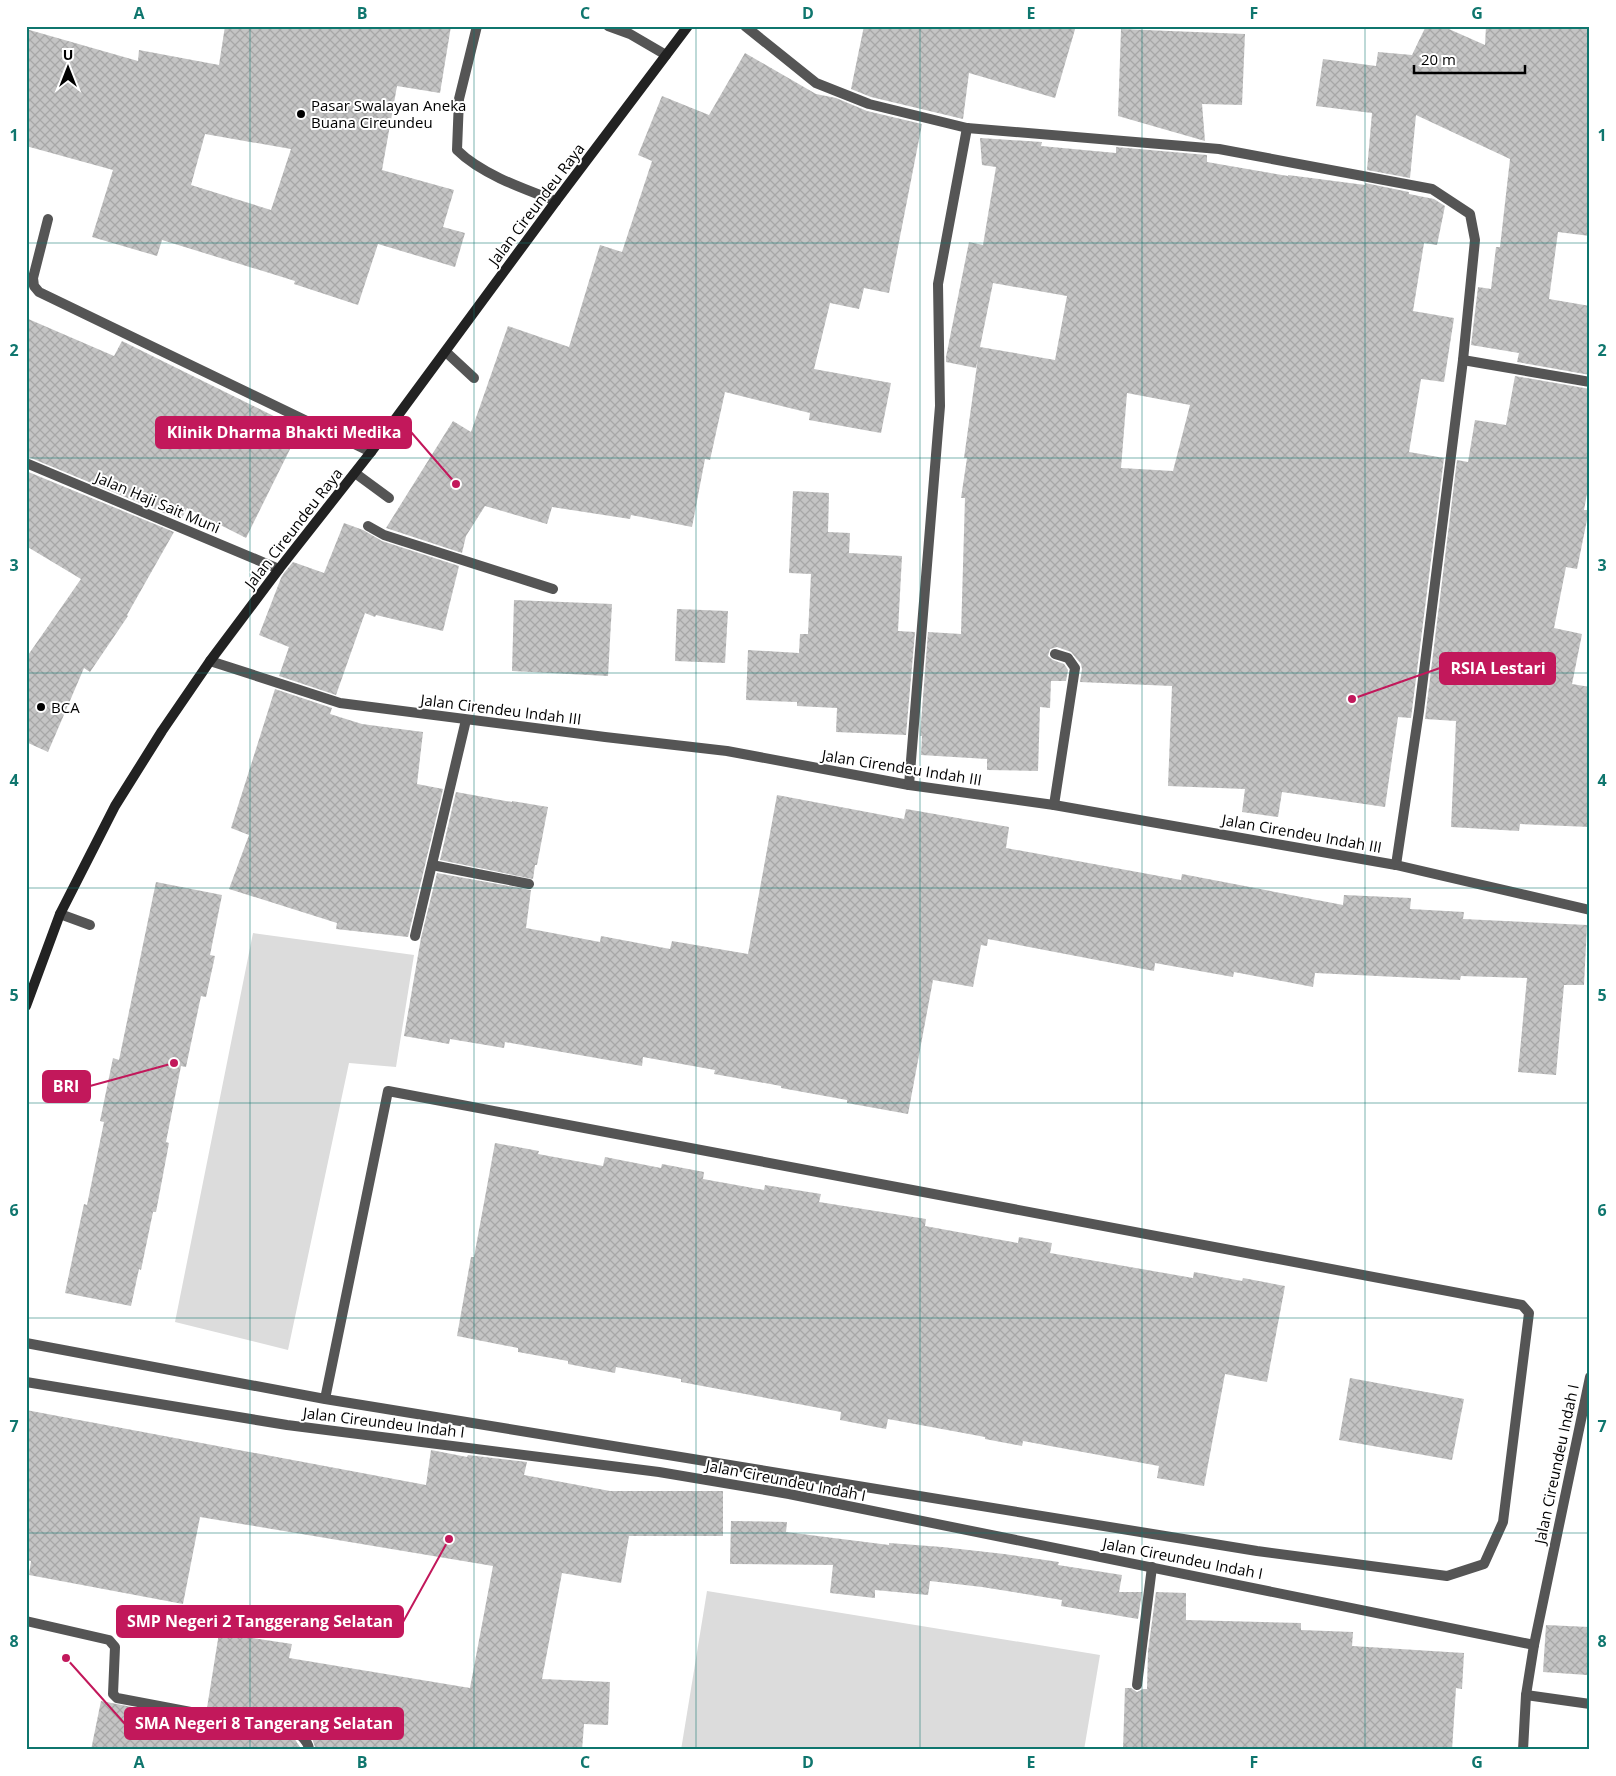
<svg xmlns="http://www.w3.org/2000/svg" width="1616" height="1776" font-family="'Open Sans',sans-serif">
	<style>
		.garden { fill: #dcdcdc }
		.building { fill: url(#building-cross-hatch); fill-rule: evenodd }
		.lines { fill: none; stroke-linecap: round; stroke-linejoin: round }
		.service { stroke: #555; stroke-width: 10 }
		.minor { stroke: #555; stroke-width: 10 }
		.secondary { stroke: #222; stroke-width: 10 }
		.grid { fill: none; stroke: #0f766e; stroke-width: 1; stroke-opacity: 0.55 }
		.poi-dot { fill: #000; stroke: #fff; stroke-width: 2 }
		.labels { text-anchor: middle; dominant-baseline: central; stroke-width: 4; stroke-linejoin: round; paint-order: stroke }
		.poi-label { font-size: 15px; fill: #000; stroke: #fff; text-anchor: start }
		.street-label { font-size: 15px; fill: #000; stroke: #fff }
		.leader { fill: none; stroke: #c2185b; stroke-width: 2 }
		.callout-dot { fill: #c2185b; stroke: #fff; stroke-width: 2 }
		.callout { fill: #c2185b; stroke: #c2185b; stroke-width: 2 }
		.callout-label { font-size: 16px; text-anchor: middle; font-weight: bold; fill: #fff }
		.neatline { fill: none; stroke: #0f766e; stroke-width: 2 }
		.grid-label { font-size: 16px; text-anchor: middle; font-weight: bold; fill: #0f766e }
	</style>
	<defs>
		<pattern id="building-cross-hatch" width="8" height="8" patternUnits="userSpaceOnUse" patternTransform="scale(1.25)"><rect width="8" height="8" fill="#c4c4c4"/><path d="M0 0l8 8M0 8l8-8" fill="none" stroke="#a7a7a7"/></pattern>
	</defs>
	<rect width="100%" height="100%" fill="#fff"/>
	<g class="garden">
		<path d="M 253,933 L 414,955 L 396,1067 L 349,1063 L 288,1350 L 175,1322 Z"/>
		<path d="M 707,1591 L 1100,1655 L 1084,1750 L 681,1750 Z"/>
	</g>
	<g class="building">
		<path d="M 225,26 L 451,26 L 440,93 L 397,86 L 382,170 L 454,190 L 443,227 L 465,233 L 455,267 L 378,244 L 358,305 L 294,284 L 295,281 L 162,240 L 157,256 L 92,237 L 113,170 L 26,146 L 26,29 L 138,61 L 139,50 L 219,65 ZM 205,134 L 291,149 L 271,210 L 191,185 Z"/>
		<path d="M 864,26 L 1076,26 L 1055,98 L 969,73 L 963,119 L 871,97 L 851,89 Z"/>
		<path d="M 1426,26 L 1442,26 L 1485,45 L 1486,26 L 1590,26 L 1590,236 L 1558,232 L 1549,299 L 1590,306 L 1590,375 L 1517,362 L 1519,353 L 1471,345 L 1478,287 L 1491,289 L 1496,247 L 1500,247 L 1510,159 L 1416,115 L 1410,178 L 1367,170 L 1372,113 L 1316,106 L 1323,59 L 1376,66 L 1378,52 L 1412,55 Z"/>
		<path d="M 1121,29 L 1245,34 L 1242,105 L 1202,104 L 1205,141 L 1118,116 Z"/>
		<path d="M 745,53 L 816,94 L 836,98 L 867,111 L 922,124 L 889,293 L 864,288 L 859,309 L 830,303 L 814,369 L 891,383 L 881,433 L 809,420 L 810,413 L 725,392 L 710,460 L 705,459 L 692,527 L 631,515 L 630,519 L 552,507 L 547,524 L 485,506 L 466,536 L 462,553 L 386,528 L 453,421 L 471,432 L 508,326 L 569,347 L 600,245 L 622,252 L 652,161 L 638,155 L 662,96 L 709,115 Z"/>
		<path d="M 980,138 L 1042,142 L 1041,146 L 1116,153 L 1116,147 L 1207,155 L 1207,162 L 1288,176 L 1288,175 L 1365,185 L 1365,183 L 1409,192 L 1409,194 L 1434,199 L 1445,206 L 1437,245 L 1424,243 L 1413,311 L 1454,318 L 1444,382 L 1421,379 L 1409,452 L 1444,458 L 1411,718 L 1398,717 L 1385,807 L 1282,792 L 1278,817 L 1242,812 L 1245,789 L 1168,786 L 1172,686 L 1080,682 L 1082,669 L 1081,664 L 1071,652 L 1057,647 L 1050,649 L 1048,656 L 1053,660 L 1064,664 L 1068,670 L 1066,681 L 1051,681 L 1050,708 L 1040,707 L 1038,771 L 987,770 L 987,759 L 921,755 L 922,736 L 920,736 L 928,632 L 961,634 L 965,498 L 961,498 L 967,458 L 964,458 L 978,358 L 976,368 L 946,362 L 946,357 L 969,242 L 983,245 L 996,167 L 982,165 ZM 993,283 L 1067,296 L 1055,360 L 980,347 ZM 1127,393 L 1190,405 L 1173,471 L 1121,468 Z"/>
		<path d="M 26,318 L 114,356 L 122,341 L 300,429 L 246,538 L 187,508 L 181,520 L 26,456 Z"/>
		<path d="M 1515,376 L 1590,389 L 1590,478 L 1584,510 L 1589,510 L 1577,569 L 1566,567 L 1554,628 L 1582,634 L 1572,684 L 1590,687 L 1590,827 L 1520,824 L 1519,831 L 1451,827 L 1456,721 L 1425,719 L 1457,460 L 1468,462 L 1475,420 L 1506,425 Z"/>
		<path d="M 26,471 L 174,532 L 127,615 L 128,616 L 90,672 L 84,668 L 48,752 L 26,742 L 26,658 L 81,579 L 26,546 Z"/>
		<path d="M 793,491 L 829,493 L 828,532 L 850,533 L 849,553 L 902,556 L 898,631 L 915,632 L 906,735 L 836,732 L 837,708 L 797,706 L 797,702 L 746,700 L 748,650 L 799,653 L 800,634 L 808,634 L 811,574 L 789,573 Z"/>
		<path d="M 344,523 L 363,530 L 382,541 L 459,566 L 443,631 L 376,615 L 375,617 L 365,613 L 336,695 L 279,676 L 289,647 L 259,635 L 281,578 L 284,573 L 293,562 L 324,573 Z"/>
		<path d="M 514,600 L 612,604 L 608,676 L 512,671 Z"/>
		<path d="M 677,609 L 728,611 L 725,663 L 675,661 Z"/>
		<path d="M 275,689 L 332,708 L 330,714 L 362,724 L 423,732 L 417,784 L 443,789 L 408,937 L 336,929 L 337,923 L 229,889 L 249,835 L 231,828 Z"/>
		<path d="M 456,792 L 512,802 L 512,801 L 548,807 L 537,865 L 535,865 L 533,879 L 440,860 Z"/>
		<path d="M 777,795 L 904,819 L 906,809 L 1009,827 L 1006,848 L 1181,880 L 1182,874 L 1343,905 L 1344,895 L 1411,898 L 1410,909 L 1464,912 L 1463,919 L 1587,925 L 1584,985 L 1564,985 L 1556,1075 L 1518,1072 L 1527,978 L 1461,976 L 1460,980 L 1315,973 L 1313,987 L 1234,972 L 1233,977 L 1155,963 L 1154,971 L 988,939 L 987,946 L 981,945 L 973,987 L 933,980 L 908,1114 L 847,1103 L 847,1100 L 781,1088 L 781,1086 L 714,1074 L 715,1070 L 643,1057 L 642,1066 L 505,1042 L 504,1048 L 450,1039 L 449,1044 L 404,1036 L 421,938 L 437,873 L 531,890 L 526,928 L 600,942 L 601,936 L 670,949 L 672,941 L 748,954 Z"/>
		<path d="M 156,882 L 222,895 L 210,955 L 215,956 L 206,997 L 201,996 L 186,1067 L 181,1066 L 166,1142 L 169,1143 L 156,1212 L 153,1212 L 141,1270 L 139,1269 L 131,1306 L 65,1293 L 84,1204 L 87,1205 L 104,1122 L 100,1121 L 113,1058 L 119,1060 Z"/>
		<path d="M 495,1143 L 539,1151 L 538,1154 L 603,1166 L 605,1157 L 661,1168 L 662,1164 L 704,1172 L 703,1179 L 764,1190 L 765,1185 L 821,1194 L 819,1202 L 926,1219 L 925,1226 L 1018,1243 L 1019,1237 L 1052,1243 L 1050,1253 L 1193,1278 L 1194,1272 L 1242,1281 L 1243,1278 L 1285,1286 L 1267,1382 L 1225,1374 L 1204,1486 L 1157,1478 L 1159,1466 L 1023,1441 L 1022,1446 L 985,1439 L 985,1437 L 888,1419 L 886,1429 L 840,1420 L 841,1412 L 681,1382 L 681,1379 L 616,1367 L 615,1373 L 568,1364 L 568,1361 L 518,1352 L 518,1348 L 457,1336 L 471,1257 L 474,1257 Z"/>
		<path d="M 1350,1378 L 1464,1399 L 1452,1460 L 1339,1440 Z"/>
		<path d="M 26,1410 L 426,1485 L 431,1450 L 467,1457 L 468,1455 L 527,1462 L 524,1475 L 610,1491 L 723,1491 L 723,1536 L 629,1536 L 621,1583 L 562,1573 L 542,1679 L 610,1682 L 608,1725 L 584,1724 L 582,1750 L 316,1750 L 312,1738 L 299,1725 L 207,1708 L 219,1633 L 292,1644 L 289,1658 L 470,1688 L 493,1566 L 200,1517 L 183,1604 L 29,1575 L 31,1561 L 26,1560 Z"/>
		<path d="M 731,1521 L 787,1522 L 786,1532 L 889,1545 L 889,1543 L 942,1547 L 1004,1554 L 1059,1562 L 1058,1565 L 1122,1575 L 1119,1592 L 1142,1592 L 1138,1619 L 1061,1606 L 1062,1600 L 982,1587 L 930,1581 L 928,1595 L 875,1590 L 875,1598 L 830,1593 L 833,1565 L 730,1564 Z"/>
		<path d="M 1156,1592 L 1186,1593 L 1186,1620 L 1301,1623 L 1301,1630 L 1353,1632 L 1352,1646 L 1464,1653 L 1462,1689 L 1456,1688 L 1452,1750 L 1123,1750 L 1125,1688 L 1131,1688 L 1137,1692 L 1143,1689 L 1147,1689 L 1148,1651 Z"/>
		<path d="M 1546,1625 L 1589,1627 L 1587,1675 L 1543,1672 Z"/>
		<path d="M 101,1701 L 294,1738 L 302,1750 L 91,1750 Z"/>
	</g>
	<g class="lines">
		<g class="service">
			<path d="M 477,26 L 459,99 L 457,150 C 481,174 524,189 556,201"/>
			<path d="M 608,26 L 630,34 L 666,55"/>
			<path d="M 48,219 L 33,278 L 34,286 L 39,292 L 371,452"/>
			<path d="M 446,352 L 474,378"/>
			<path d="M 355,473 L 389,498"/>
			<path d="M 368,526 L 384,535 L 553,589"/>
			<path d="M 60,914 L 90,925"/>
		</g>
		<g class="minor">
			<path d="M 745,26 L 816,83 L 869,104 L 967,128 L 1219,149 L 1432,189 L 1470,214 L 1475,240 L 1463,360 L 1419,711 L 1396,865"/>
			<path d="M 1463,360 L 1590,382"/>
			<path d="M 26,463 L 279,569"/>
			<path d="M 210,661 L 340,703 L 605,737 L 727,751 L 909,785 L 1054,805 L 1396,865 L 1590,910"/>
			<path d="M 909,785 L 940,406 L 938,284 L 967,128"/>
			<path d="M 1054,805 L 1075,668 L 1068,658 L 1055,654"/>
			<path d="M 432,865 L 529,884"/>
			<path d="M 415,936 L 466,720"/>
			<path d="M 26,1343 L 325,1399 L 1257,1551 L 1447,1576 L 1484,1564 L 1503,1522 L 1529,1313 L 1522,1305 L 388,1091 L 325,1399"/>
			<path d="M 26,1382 L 287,1425 L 659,1472 L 789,1494 L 1534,1645"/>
			<path d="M 26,1621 L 109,1640 L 115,1647 L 113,1694 L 117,1698 L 297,1732 C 302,1737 309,1742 309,1750"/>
			<path d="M 1137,1685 L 1152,1567"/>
			<path d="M 1526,1695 L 1590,1704"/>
			<path d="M 1523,1750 L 1526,1695 L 1534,1645 L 1590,1377"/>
		</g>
		<path class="secondary" d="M 26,1006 L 60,914 L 115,806 L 162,731 L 210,661 L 279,569 L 371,452 L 556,201 L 688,26"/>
	</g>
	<path class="grid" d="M 250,26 L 250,1750M 474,26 L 474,1750M 696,26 L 696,1750M 920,26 L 920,1750M 1142,26 L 1142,1750M 1365,26 L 1365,1750M 26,243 L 1590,243M 26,458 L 1590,458M 26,673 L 1590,673M 26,888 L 1590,888M 26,1103 L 1590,1103M 26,1318 L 1590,1318M 26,1533 L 1590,1533"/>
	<g class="poi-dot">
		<circle cx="301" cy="114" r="5"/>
		<circle cx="41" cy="707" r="5"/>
	</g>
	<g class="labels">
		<g class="poi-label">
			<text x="311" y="105">Pasar Swalayan Aneka<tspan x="311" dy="17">Buana Cireundeu</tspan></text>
			<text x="51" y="707">BCA</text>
		</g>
		<g class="street-label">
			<text transform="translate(536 204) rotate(-53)">Jalan Cireundeu Raya</text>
			<text transform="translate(158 502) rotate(23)">Jalan Haji Sait Muni</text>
			<text transform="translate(293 528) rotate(-52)">Jalan Cireundeu Raya</text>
			<text transform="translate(501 709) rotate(7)">Jalan Cirendeu Indah III</text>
			<text transform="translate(902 767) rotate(9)">Jalan Cirendeu Indah III</text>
			<text transform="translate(1302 833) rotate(10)">Jalan Cirendeu Indah III</text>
			<text transform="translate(384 1422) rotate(7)">Jalan Cireundeu Indah I</text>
			<text transform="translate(1556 1464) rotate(-78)">Jalan Cireundeu Indah I</text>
			<text transform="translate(786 1480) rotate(11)">Jalan Cireundeu Indah I</text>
			<text transform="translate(1183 1558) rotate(11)">Jalan Cireundeu Indah I</text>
		</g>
	</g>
	<path class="leader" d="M456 484L411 432M1352 699L1440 668M174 1063L90 1086M449 1539L403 1622M66 1658L125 1724"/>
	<g class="callout-dot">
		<circle cx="456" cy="484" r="5"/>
		<circle cx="1352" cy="699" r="5"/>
		<circle cx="174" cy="1063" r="5"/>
		<circle cx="449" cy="1539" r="5"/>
		<circle cx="66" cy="1658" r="5"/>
	</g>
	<g class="callout">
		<rect x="156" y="417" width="255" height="31" rx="5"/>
		<rect x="1440" y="653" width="115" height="31" rx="5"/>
		<rect x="43" y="1071" width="47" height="31" rx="5"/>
		<rect x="117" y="1606" width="286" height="31" rx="5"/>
		<rect x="125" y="1708" width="278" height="31" rx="5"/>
	</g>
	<g class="callout-label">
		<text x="284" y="438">Klinik Dharma Bhakti Medika</text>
		<text x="1498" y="674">RSIA Lestari</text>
		<text x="66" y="1092">BRI</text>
		<text x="260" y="1627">SMP Negeri 2 Tanggerang Selatan</text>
		<text x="264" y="1729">SMA Negeri 8 Tangerang Selatan</text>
	</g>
	<rect width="1616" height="1776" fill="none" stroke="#ffffff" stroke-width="55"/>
	<g transform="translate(68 68)" stroke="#ffffff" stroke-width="4" paint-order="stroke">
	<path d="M0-4L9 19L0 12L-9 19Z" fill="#000000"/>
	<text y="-8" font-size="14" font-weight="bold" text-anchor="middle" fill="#000000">U</text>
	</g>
	<path d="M1414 65v8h111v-8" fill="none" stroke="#000000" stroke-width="2.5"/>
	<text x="1421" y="65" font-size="15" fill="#000000" stroke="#ffffff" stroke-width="4" paint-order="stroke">20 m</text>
	<rect x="28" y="28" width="1560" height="1720" class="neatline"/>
	<g class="grid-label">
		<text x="139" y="19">A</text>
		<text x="362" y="19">B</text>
		<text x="585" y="19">C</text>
		<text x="808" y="19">D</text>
		<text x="1031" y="19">E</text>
		<text x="1254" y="19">F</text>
		<text x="1477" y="19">G</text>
		<text x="14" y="141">1</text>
		<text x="1602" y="141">1</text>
		<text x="14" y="356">2</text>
		<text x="1602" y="356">2</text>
		<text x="14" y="571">3</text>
		<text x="1602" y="571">3</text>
		<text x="14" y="786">4</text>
		<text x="1602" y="786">4</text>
		<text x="14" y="1001">5</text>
		<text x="1602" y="1001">5</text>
		<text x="14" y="1216">6</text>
		<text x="1602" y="1216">6</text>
		<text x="14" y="1432">7</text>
		<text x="1602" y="1432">7</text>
		<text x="14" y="1647">8</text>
		<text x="1602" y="1647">8</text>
		<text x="139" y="1768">A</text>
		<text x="362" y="1768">B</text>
		<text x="585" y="1768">C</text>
		<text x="808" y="1768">D</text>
		<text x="1031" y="1768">E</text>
		<text x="1254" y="1768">F</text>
		<text x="1477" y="1768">G</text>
	</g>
</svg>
